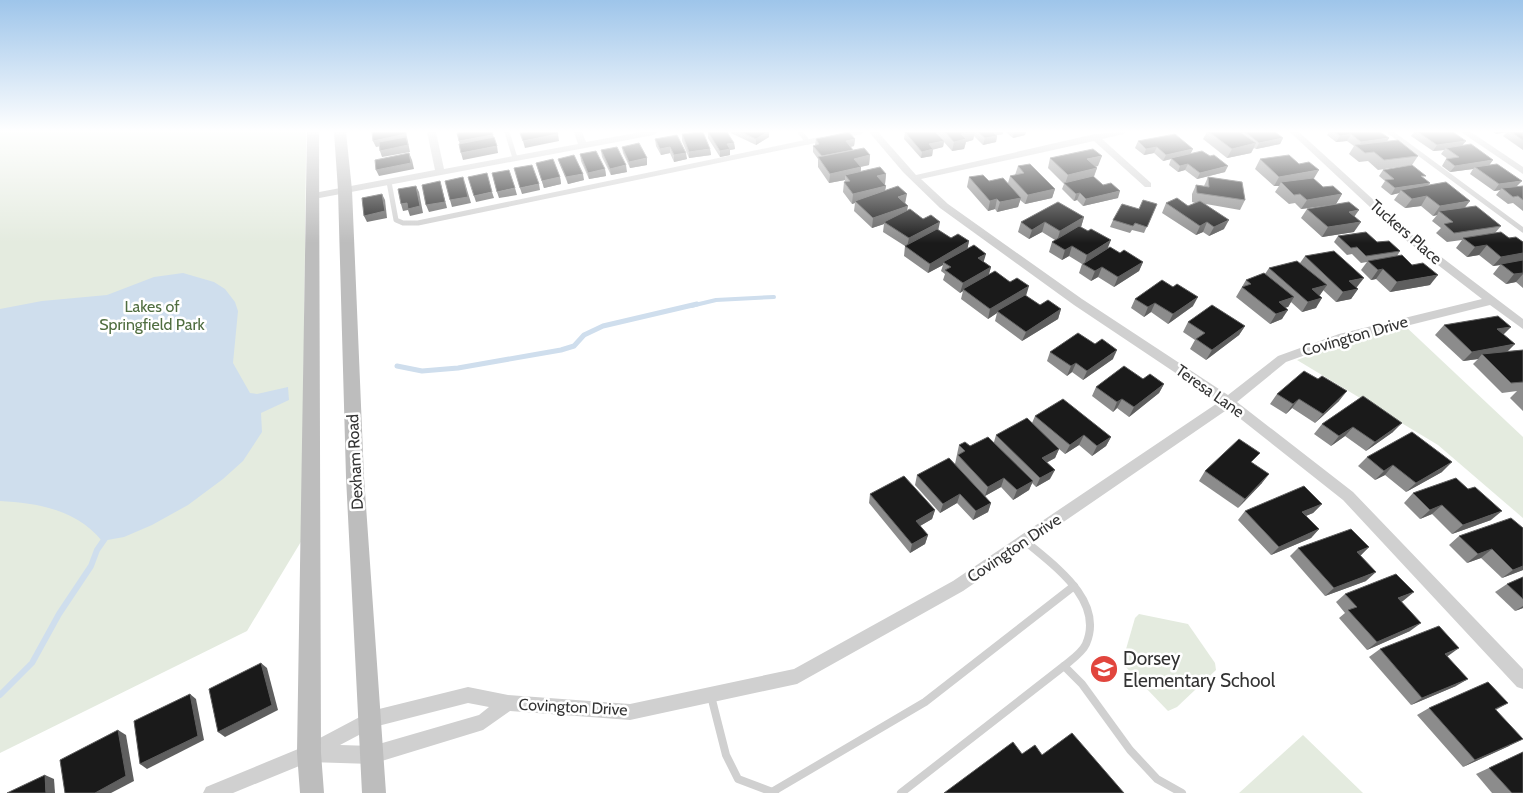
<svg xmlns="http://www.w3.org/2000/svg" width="1523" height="793" font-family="Cabin,sans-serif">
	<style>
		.green { fill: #e4ebdf }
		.water { fill: #cfdeed }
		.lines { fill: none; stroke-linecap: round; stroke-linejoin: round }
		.stream-far2 { stroke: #cfdeed; stroke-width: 4 }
		.stream-far1 { stroke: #cfdeed; stroke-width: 5 }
		.stream { stroke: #cfdeed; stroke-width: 6 }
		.lane-far1 { stroke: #d0d0d0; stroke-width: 5 }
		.lane { stroke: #d0d0d0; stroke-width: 8 }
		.street { fill: #d0d0d0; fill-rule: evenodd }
		.secondary { fill: #bdbdbd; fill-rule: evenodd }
		.wall { fill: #8c8c8c }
		.shaded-wall { fill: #5f5f5f }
		.building { fill: #1a1a1a; stroke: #5f5f5f }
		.labels { text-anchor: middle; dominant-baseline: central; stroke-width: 5; stroke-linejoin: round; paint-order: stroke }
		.street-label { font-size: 16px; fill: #333; stroke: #fff }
		.park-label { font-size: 16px; fill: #506e40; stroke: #fff }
		.near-poi-label { font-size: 19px; fill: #333; stroke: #fff; text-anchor: start }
	</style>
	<rect width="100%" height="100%" fill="#fff"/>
	<g class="green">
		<path d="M 0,132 L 306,132 L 306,150 L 302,540 L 247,631 L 0,753 Z"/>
		<path d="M 1404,325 L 1523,437 L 1523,518 L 1438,445 L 1297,360 L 1379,330 Z"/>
		<path d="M 1139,614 L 1188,624 L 1215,663 L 1216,670 L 1177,707 L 1168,711 L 1122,663 L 1135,618 Z"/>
		<path d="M 1303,735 L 1363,793 L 1239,793 Z"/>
	</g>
	<path class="water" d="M 183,273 L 214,282 L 225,289 L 235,302 L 238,311 L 233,363 L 250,393 L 257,394 L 288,387 L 289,400 L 261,413 L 262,432 L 243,461 L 223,479 L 188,505 L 152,525 L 124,537 L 102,541 C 77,510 38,503 0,501 L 0,309 L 42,301 L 107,295 L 154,277 Z"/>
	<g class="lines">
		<path class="stream-far2" d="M 691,306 L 716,300 L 774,297"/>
		<path class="stream-far1" d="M 397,366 L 422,371 L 458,368 L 561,350 L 574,346 L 584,335 L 603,326 L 697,304"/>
		<path class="stream" d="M 0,695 L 32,663 L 59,614 L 91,566 L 97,550 L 106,537"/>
		<g class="lane-far1">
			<path d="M 507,132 L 515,158"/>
			<path d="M 800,132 L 808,142"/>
			<path d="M 1390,132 L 1523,230"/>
			<path d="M 842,135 L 860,132"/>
			<path d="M 389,182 L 396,220 L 403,223 L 418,223 L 822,139"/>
		</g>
		<g class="lane">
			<path d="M 1025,541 C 1053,565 1105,600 1086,644 C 1082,653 1071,660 1064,666 L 1082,684 L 1130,750 L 1157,779 L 1182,793"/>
			<path d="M 711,696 L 726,755 L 738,779 L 775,793"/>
			<path d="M 772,792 L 925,702 L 1074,586"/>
			<path d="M 901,793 L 1064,666"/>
		</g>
		<g class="street">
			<path d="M 427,132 L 436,132 L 444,169 L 578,144 L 574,132 L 582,132 L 586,142 L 641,132 L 659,132 L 654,135 L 314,199 L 309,196 L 314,193 L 435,170 Z"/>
			<path d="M 869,132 L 878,132 L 916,175 L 1095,134 L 1125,132 L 1124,134 L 1102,139 L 1151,183 L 1151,187 L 1145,187 L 1094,141 L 921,179 L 948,204 L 1082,299 L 1228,395 L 1278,356 L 1339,334 L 1482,299 L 1403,238 L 1290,132 L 1299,132 L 1411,234 L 1523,319 L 1523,329 L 1490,305 L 1342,342 L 1286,362 L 1237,402 L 1353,492 L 1523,669 L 1523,689 L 1517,687 L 1343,500 L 1228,409 L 963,591 L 797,684 L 630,720 L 510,711 L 483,730 L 372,764 L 309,762 L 233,793 L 203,793 L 206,787 L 303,747 L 371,711 L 468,687 L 508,695 L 630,704 L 794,669 L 953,581 L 1219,402 L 1074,305 L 940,208 L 903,172 ZM 468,703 L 489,707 L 479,715 L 372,746 L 340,745 L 374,727 Z"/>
			<path d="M 1461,132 L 1471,132 L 1523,167 L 1523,174 Z"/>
		</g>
		<g class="secondary">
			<path d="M 307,132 L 319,132 L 321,753 L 324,793 L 300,793 L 297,753 Z"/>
			<path d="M 334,132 L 346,132 L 352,190 L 364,477 L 386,793 L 362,793 L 346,477 L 338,190 Z"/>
		</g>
	</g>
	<g class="wall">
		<path d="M 708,132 L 734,143 L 735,149 L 730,150 L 730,155 L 720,157 L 708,138 Z"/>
		<path d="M 731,132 L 769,132 L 769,137 L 756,145 L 731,133 Z"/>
		<path d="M 905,132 L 1003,132 L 1003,134 L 997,135 L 997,136 L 996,142 L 983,145 L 974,136 L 973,140 L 966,142 L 964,149 L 952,151 L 944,142 L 943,147 L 933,149 L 932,156 L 921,158 L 904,139 Z"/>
		<path d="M 1006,132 L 1026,132 L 1025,135 L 1013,138 Z"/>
		<path d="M 1207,132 L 1275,132 L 1283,138 L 1280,144 L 1256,149 L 1254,148 L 1251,153 L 1227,158 L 1203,139 Z"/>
		<path d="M 1329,132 L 1380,132 L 1389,138 L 1387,141 L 1418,156 L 1412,165 L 1378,170 L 1368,161 L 1359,162 L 1349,154 L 1354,146 L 1347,141 L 1336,142 L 1327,135 Z"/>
		<path d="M 1414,132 L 1453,132 L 1463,145 L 1490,165 L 1517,186 L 1523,186 L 1523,211 L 1513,203 L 1508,204 L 1496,195 L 1500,190 L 1494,191 L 1470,174 L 1473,169 L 1450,172 L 1442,166 L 1446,159 L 1448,159 L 1441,154 L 1444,150 L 1433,151 L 1411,136 Z"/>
		<path d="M 1493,132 L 1523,132 L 1523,150 L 1503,136 L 1507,132 L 1496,134 Z"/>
		<path d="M 682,134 L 710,149 L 711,155 L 689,158 L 682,141 Z"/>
		<path d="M 677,135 L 687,159 L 674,162 L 670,153 L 661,155 L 656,146 L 655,139 Z"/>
		<path d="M 816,139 L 855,139 L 854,146 L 850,147 L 853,150 L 870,155 L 869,165 L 861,167 L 861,172 L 886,174 L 885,184 L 884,184 L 886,186 L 885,191 L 905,204 L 907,211 L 951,238 L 969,241 L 967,249 L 991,267 L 989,274 L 1026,296 L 1040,305 L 1061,309 L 1058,319 L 1022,341 L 995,321 L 997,313 L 988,319 L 961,299 L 963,291 L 960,293 L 943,280 L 945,274 L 941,271 L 943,265 L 928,273 L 904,256 L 905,246 L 883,232 L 884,224 L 872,228 L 854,211 L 855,203 L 852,204 L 843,192 L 844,182 L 845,182 L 845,180 L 829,183 L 818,167 L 818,159 L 813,152 L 813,146 L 815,145 Z"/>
		<path d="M 1138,141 L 1191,153 L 1225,172 L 1197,179 L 1185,170 L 1178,172 L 1169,165 L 1171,159 L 1163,161 L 1154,153 L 1144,155 L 1135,148 Z"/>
		<path d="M 622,147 L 647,165 L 630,168 L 623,153 Z"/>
		<path d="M 601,150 L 627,172 L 611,175 L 602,157 Z"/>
		<path d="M 580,154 L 605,169 L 606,176 L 589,179 L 581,161 Z"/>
		<path d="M 1050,158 L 1098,166 L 1095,167 L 1097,168 L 1094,177 L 1118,198 L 1083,206 L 1077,200 L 1074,201 L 1062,189 L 1064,184 L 1048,168 Z"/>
		<path d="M 558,159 L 584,180 L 568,184 L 560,165 Z"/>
		<path d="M 1260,159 L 1314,179 L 1323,187 L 1342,194 L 1336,204 L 1354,216 L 1354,232 L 1322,237 L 1301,218 L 1307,209 L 1325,206 L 1301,209 L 1295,203 L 1289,204 L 1275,192 L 1279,186 L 1274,186 L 1255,169 Z"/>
		<path d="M 536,163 L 560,177 L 561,184 L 544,188 Z"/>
		<path d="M 1018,166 L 1055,189 L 1052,198 L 1025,204 L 1020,200 L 1018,207 L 997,212 L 995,209 L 988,211 L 967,187 L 969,177 L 989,181 L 1008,183 L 1010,176 L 1015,175 Z"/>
		<path d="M 1383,170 L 1424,178 L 1428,185 L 1465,208 L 1501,226 L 1495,233 L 1523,242 L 1523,288 L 1516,282 L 1506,284 L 1493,274 L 1500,265 L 1493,266 L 1479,255 L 1467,257 L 1456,248 L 1462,240 L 1447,242 L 1436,233 L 1441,228 L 1432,221 L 1437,215 L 1433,216 L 1421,206 L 1405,208 L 1394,200 L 1399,193 L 1391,195 L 1381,187 L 1385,181 L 1379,176 Z"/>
		<path d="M 1208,177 L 1245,200 L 1240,210 L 1206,204 L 1224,229 L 1209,236 L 1203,232 L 1196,235 L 1162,213 L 1166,203 L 1188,206 L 1195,203 L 1192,202 L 1192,194 L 1196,185 L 1204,186 Z"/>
		<path d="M 1157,204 L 1144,233 L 1132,230 L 1130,233 L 1110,227 L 1113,220 L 1139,209 Z"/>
		<path d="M 1084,217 L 1081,227 L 1107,249 L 1143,262 L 1139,271 L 1114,287 L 1098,277 L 1091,281 L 1079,273 L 1082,264 L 1069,256 L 1062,260 L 1049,252 L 1052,242 L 1055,240 L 1042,232 L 1029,239 L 1018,232 L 1021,222 Z"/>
		<path d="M 1338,236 L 1377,242 L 1400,251 L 1397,256 L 1430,285 L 1390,292 L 1376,279 L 1371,280 L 1361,270 L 1367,262 L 1361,263 L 1352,254 L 1347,255 L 1334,242 Z"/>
		<path d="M 1305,256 L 1357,287 L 1356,288 L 1358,289 L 1351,299 L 1336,302 L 1323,290 L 1320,295 L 1319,295 L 1316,308 L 1302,312 L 1291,302 L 1288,307 L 1286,307 L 1282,319 L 1270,324 L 1236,297 L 1246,280 L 1265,274 L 1269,268 L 1300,263 Z"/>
		<path d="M 1173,287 L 1193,306 L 1168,324 L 1151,312 L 1144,317 L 1131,308 L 1135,299 Z"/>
		<path d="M 1188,322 L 1245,326 L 1239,335 L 1206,360 L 1190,349 L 1195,340 L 1183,332 Z"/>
		<path d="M 1444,325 L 1511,327 L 1503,334 L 1508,351 L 1523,350 L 1523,411 L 1510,398 L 1517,391 L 1502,393 L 1473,364 L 1478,359 L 1463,361 L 1435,335 Z"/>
		<path d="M 1050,352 L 1113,359 L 1083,380 L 1072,372 L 1067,376 L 1047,361 Z"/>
		<path d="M 1143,379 L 1164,384 L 1159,393 L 1129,417 L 1117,408 L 1113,412 L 1092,396 L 1096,387 Z"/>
		<path d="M 1277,394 L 1339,401 L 1315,423 L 1292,408 L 1286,414 L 1270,404 Z"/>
		<path d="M 1363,396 L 1393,432 L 1366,451 L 1345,436 L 1331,446 L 1314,434 L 1322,424 Z"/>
		<path d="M 1035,416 L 1111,437 L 1106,446 L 1092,456 L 1079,445 L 1065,454 L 1059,449 L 1055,458 L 1047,462 L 1050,479 L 1036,487 L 1032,483 L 1029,490 L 1013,500 L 1001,487 L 985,496 L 991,503 L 988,512 L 973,520 L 957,503 L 940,513 L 915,485 L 917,475 L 955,464 L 959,445 L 970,446 L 994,442 L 996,435 L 1032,423 Z"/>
		<path d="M 1367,457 L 1442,472 L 1406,492 L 1385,475 L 1375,480 L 1358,466 Z"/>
		<path d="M 1253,463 L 1262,483 L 1238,508 L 1199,481 L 1205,471 Z"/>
		<path d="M 1413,493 L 1491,520 L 1452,534 L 1432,514 L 1420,519 L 1404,503 Z"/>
		<path d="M 870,494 L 935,510 L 932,519 L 920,526 L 928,535 L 925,544 L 910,553 L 869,503 Z"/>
		<path d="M 1322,504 L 1313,513 L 1305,516 L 1319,529 L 1311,538 L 1271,555 L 1238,520 L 1245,511 Z"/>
		<path d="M 1523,528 L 1523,570 L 1502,578 L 1481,558 L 1467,563 L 1449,545 L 1459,536 Z"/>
		<path d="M 1369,547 L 1360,556 L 1366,581 L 1325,596 L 1290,556 L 1298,548 Z"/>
		<path d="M 1523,577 L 1523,608 L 1515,611 L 1495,592 L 1507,584 Z"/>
		<path d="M 1345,594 L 1403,601 L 1401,602 L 1410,631 L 1367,650 L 1339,618 L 1345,613 L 1336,602 Z"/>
		<path d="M 1380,649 L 1447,656 L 1456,686 L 1411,705 L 1369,657 Z"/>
		<path d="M 1508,703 L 1496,710 L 1509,746 L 1463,767 L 1417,715 L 1429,708 Z"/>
		<path d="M 1523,752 L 1523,793 L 1492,793 L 1476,774 Z"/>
	</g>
	<g class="shaded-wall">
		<path d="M 406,132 L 410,152 L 382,157 L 380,151 L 407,141 L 376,147 L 373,141 Z"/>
		<path d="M 767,132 L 769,132 L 769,137 L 756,145 L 756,139 Z"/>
		<path d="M 972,132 L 975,132 L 973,140 L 966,142 L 964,149 L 952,151 L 954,142 L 961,134 Z"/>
		<path d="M 991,132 L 1003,132 L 1003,134 L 990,136 Z"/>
		<path d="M 1014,132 L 1026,132 L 1025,135 L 1013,138 Z"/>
		<path d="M 1498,132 L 1507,132 L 1496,134 Z"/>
		<path d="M 558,134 L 559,141 L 525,148 L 523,141 Z"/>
		<path d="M 1351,134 L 1347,141 L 1336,142 L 1340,136 Z"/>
		<path d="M 493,135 L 495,141 L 461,148 L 459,141 Z"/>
		<path d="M 997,136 L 996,142 L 983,145 L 985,138 Z"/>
		<path d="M 1283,138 L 1280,144 L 1256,149 L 1259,143 Z"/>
		<path d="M 1389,138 L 1385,145 L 1358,148 L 1361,142 Z"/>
		<path d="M 855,139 L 854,146 L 846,148 L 846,141 Z"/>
		<path d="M 944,141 L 943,147 L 928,151 L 929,144 Z"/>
		<path d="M 1466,141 L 1461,147 L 1446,148 L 1444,150 L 1433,151 L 1437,145 Z"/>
		<path d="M 734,143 L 735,149 L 730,150 L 730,155 L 720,157 L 720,151 L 727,144 Z"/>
		<path d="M 1256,143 L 1251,153 L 1227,158 L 1232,149 Z"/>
		<path d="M 497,146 L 498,153 L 463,160 L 461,153 Z"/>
		<path d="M 670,147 L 670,153 L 661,155 L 660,149 Z"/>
		<path d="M 1157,147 L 1154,153 L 1144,155 L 1146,149 Z"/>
		<path d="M 710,149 L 711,155 L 689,158 L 689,152 Z"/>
		<path d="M 933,149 L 932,156 L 921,158 L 922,152 Z"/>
		<path d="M 1193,149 L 1190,155 L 1171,158 L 1171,159 L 1163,161 L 1166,155 Z"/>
		<path d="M 409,153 L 412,160 L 414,169 L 379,176 L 376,170 Z"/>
		<path d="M 686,153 L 687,159 L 674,162 L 674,155 Z"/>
		<path d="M 870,155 L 869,165 L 854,168 L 854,159 Z"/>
		<path d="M 1102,156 L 1098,166 L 1084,169 L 1087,159 Z"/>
		<path d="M 647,158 L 647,165 L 630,168 L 629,162 Z"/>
		<path d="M 1493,160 L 1488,167 L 1475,167 L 1473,169 L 1450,172 L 1455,166 Z"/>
		<path d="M 1188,164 L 1185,170 L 1178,172 L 1180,166 Z"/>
		<path d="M 626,165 L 627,172 L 611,175 L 610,169 Z"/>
		<path d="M 1228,166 L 1225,172 L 1197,179 L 1200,173 Z"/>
		<path d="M 861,167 L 860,177 L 845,175 L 845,180 L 829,183 L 830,174 Z"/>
		<path d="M 1097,168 L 1093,178 L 1065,184 L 1068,175 Z"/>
		<path d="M 605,169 L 606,176 L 589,179 L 588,173 Z"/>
		<path d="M 1319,170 L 1313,180 L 1281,182 L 1279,186 L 1274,186 L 1279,177 Z"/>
		<path d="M 583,174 L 584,180 L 568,184 L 566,177 Z"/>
		<path d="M 886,174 L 885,184 L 876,186 L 877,176 Z"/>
		<path d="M 560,177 L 561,184 L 544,188 L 542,181 Z"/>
		<path d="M 440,181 L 447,208 L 429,212 L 426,205 Z"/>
		<path d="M 1522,181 L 1516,187 L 1502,188 L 1500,190 L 1494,191 L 1499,184 Z"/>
		<path d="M 465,183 L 471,203 L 452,207 L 450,200 Z"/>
		<path d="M 1430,183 L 1425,189 L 1401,190 L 1399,193 L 1391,195 L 1395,188 Z"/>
		<path d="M 539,184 L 540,190 L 522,194 L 520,188 Z"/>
		<path d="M 416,186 L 419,192 L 423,213 L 410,216 L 408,210 L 403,211 L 401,204 L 407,203 Z"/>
		<path d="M 886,186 L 884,195 L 855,201 L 855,203 L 852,204 L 853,194 Z"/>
		<path d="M 515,188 L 517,195 L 499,198 L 497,192 Z"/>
		<path d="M 1055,189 L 1052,198 L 1025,204 L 1028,195 Z"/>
		<path d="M 1120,191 L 1118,198 L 1083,206 L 1086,199 Z"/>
		<path d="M 492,192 L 494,198 L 476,202 L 474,196 Z"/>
		<path d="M 1080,193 L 1077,200 L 1074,201 L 1076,194 Z"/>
		<path d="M 382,194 L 385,200 L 387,218 L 367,222 L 364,216 Z"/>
		<path d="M 907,194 L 905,204 L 898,197 Z"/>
		<path d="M 1342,194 L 1336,204 L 1301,209 L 1307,200 Z"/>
		<path d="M 1427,196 L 1421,206 L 1405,208 L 1412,199 Z"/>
		<path d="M 1021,198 L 1018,207 L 997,212 L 1000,202 Z"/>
		<path d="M 997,199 L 995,209 L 988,211 L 990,201 Z"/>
		<path d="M 1470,201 L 1463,210 L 1439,211 L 1437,215 L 1433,216 L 1440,206 Z"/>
		<path d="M 908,206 L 906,216 L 884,222 L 884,224 L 872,228 L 873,218 Z"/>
		<path d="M 1359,210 L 1352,220 L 1349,212 Z"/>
		<path d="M 1084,217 L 1081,227 L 1057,241 L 1060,231 Z"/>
		<path d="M 1229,220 L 1224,229 L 1209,236 L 1214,227 Z"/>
		<path d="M 940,222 L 938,231 L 907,247 L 909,238 Z"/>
		<path d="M 1045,222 L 1042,232 L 1029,239 L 1032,230 Z"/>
		<path d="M 1207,222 L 1203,232 L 1196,235 L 1200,226 Z"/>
		<path d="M 1361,222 L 1354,232 L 1322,237 L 1328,227 Z"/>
		<path d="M 1111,240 L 1107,250 L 1084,265 L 1087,255 Z"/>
		<path d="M 969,241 L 967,251 L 943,262 L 943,265 L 928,273 L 930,264 Z"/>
		<path d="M 1487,245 L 1479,255 L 1467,257 L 1475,247 Z"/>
		<path d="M 1072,246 L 1069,256 L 1062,260 L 1065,250 Z"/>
		<path d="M 1523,253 L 1523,262 L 1501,264 L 1500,265 L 1493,266 L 1501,257 Z"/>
		<path d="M 986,254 L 983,264 L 978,258 Z"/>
		<path d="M 1143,262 L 1139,271 L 1114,287 L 1118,277 Z"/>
		<path d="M 991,267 L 988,277 L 963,289 L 963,291 L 960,293 L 963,283 Z"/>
		<path d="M 1102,267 L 1098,277 L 1091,281 L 1095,271 Z"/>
		<path d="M 1383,269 L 1376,279 L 1371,280 L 1378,270 Z"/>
		<path d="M 1523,273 L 1523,274 L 1516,282 L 1506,284 L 1514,274 Z"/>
		<path d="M 1438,275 L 1430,285 L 1390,292 L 1397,282 Z"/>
		<path d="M 1364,278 L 1357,287 L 1342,291 L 1349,281 Z"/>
		<path d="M 1327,285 L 1320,295 L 1306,299 L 1312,289 Z"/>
		<path d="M 1029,286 L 1026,296 L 997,311 L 997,313 L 988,319 L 990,309 Z"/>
		<path d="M 1358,289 L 1351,299 L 1336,302 L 1343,292 Z"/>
		<path d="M 1198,297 L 1193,306 L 1168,324 L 1173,314 Z"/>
		<path d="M 1294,297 L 1288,307 L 1273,312 L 1279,302 Z"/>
		<path d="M 1322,298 L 1316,308 L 1302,312 L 1308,302 Z"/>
		<path d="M 1155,303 L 1151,312 L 1144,317 L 1148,307 Z"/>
		<path d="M 1061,309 L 1058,319 L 1022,341 L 1026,332 Z"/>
		<path d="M 1288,310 L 1282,319 L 1270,324 L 1276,314 Z"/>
		<path d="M 1245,326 L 1239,335 L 1206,360 L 1212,350 Z"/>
		<path d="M 1511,327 L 1502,336 L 1497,329 Z"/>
		<path d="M 1515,344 L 1505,354 L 1482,354 L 1478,359 L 1463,361 L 1472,352 Z"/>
		<path d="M 1117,350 L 1113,359 L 1083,380 L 1087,371 Z"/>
		<path d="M 1076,363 L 1072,372 L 1067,376 L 1071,366 Z"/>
		<path d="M 1164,384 L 1159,393 L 1129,417 L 1134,407 Z"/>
		<path d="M 1347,391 L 1339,401 L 1315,423 L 1323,414 Z"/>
		<path d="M 1122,399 L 1117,408 L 1113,412 L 1117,402 Z"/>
		<path d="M 1299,399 L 1292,408 L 1286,414 L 1293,404 Z"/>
		<path d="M 1402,423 L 1393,432 L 1366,451 L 1375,442 Z"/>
		<path d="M 1353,427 L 1345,436 L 1331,446 L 1339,436 Z"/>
		<path d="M 1084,435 L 1079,445 L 1065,454 L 1070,445 Z"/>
		<path d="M 1111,437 L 1106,446 L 1092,456 L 1097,446 Z"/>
		<path d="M 1059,449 L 1055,458 L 1039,467 L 1042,458 Z"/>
		<path d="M 1452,462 L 1442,472 L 1406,492 L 1416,483 Z"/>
		<path d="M 1393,465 L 1385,475 L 1375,480 L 1384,471 Z"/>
		<path d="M 1055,470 L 1050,479 L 1036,487 L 1040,478 Z"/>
		<path d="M 1269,474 L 1262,483 L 1238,508 L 1245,499 Z"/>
		<path d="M 1004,478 L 1001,487 L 985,496 L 988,487 Z"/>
		<path d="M 1033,481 L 1029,490 L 1013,500 L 1017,490 Z"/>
		<path d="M 960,494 L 957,503 L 940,513 L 943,504 Z"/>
		<path d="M 991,503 L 988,512 L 973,520 L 976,511 Z"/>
		<path d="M 1322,504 L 1313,513 L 1294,521 L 1302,512 Z"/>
		<path d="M 1442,505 L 1432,514 L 1420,519 L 1430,510 Z"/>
		<path d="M 935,510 L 932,519 L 913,530 L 916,521 Z"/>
		<path d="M 1502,511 L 1491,520 L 1452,534 L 1463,525 Z"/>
		<path d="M 1319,529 L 1311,538 L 1271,555 L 1279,547 Z"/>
		<path d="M 928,535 L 925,544 L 910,553 L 912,544 Z"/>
		<path d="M 1369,547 L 1360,556 L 1357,552 Z"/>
		<path d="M 1492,549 L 1481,558 L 1467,563 L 1478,554 Z"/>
		<path d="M 1523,566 L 1523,570 L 1502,578 L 1513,570 Z"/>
		<path d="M 1376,572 L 1366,581 L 1325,596 L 1334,588 Z"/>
		<path d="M 1414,592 L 1403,601 L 1388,607 L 1398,598 Z"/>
		<path d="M 1523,606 L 1523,608 L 1515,611 Z"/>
		<path d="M 1421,623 L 1410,631 L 1367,650 L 1377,642 Z"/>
		<path d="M 1459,648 L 1448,656 L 1434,662 L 1445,654 Z"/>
		<path d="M 261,663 L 267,668 L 278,710 L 225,737 L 218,732 Z"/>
		<path d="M 1468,679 L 1456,686 L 1411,705 L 1422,698 Z"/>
		<path d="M 190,694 L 196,699 L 204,740 L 147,769 L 140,764 Z"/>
		<path d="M 118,730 L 126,735 L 134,781 L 111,793 L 95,793 Z"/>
		<path d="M 1523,739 L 1509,746 L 1463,767 L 1475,760 Z"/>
		<path d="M 45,775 L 54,779 L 55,793 L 46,793 Z"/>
	</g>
	<g class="building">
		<path d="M 372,132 L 406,132 L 406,134 L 373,141 Z"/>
		<path d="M 464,132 L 492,132 L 493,135 L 459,141 L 457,133 Z"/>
		<path d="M 527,132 L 557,132 L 558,134 L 523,141 L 520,133 Z"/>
		<path d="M 700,132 L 703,132 L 710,149 L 689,152 L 682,134 Z"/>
		<path d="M 708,132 L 727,132 L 734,143 L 727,144 L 730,149 L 720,151 Z"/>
		<path d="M 741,132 L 767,132 L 756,139 Z"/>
		<path d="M 849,132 L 855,139 L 846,141 L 853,150 L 822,156 L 813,146 L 819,144 L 816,139 Z"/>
		<path d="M 905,132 L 935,132 L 944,141 L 929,144 L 933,149 L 922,152 Z"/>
		<path d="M 945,132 L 972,132 L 961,134 L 966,139 L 954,142 Z"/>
		<path d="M 978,132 L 993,132 L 997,136 L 985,138 Z"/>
		<path d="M 1209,132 L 1240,132 L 1256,143 L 1232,149 Z"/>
		<path d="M 1245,132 L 1275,132 L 1283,138 L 1259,143 Z"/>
		<path d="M 1335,132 L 1380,132 L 1389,138 L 1361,142 L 1351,134 L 1340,136 Z"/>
		<path d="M 1418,132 L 1453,132 L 1466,141 L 1437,145 Z"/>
		<path d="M 1511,132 L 1523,132 L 1523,140 Z"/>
		<path d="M 1175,134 L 1193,149 L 1166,155 L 1157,147 L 1146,149 L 1138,141 Z"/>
		<path d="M 677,135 L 686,153 L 674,155 L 670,147 L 660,149 L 655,139 Z"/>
		<path d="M 406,137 L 408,145 L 380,151 L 379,142 Z"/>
		<path d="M 494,137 L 497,146 L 461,153 L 459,144 Z"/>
		<path d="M 1398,140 L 1418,156 L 1384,160 L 1374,152 L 1365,153 L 1355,145 Z"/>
		<path d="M 639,143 L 647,158 L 629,162 L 622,147 Z"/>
		<path d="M 1471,144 L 1493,160 L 1455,166 L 1446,159 L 1459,157 L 1446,148 Z"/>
		<path d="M 617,147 L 626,165 L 610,169 L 601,150 Z"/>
		<path d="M 864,148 L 870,155 L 854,159 L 861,167 L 830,174 L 818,157 Z"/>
		<path d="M 1093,149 L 1102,156 L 1087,159 L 1097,168 L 1068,175 L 1050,158 Z"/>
		<path d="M 596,151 L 605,169 L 588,173 L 580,154 Z"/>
		<path d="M 1202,151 L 1210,156 L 1214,155 L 1228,166 L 1200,173 L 1188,164 L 1180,166 L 1171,158 Z"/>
		<path d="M 409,153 L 411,163 L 376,170 L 375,160 Z"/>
		<path d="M 574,155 L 583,174 L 566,177 L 558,159 Z"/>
		<path d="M 1289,155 L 1299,164 L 1309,162 L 1319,170 L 1279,177 L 1260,159 Z"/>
		<path d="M 553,159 L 560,177 L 542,181 L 536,163 Z"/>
		<path d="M 1030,164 L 1055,189 L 1028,195 L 1010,176 L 1024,173 L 1018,166 Z"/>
		<path d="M 1497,164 L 1522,181 L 1499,184 L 1475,167 Z"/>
		<path d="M 532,165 L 539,184 L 520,188 L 514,168 Z"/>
		<path d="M 1412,165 L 1426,176 L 1421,176 L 1430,183 L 1395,188 L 1385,180 L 1394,179 L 1383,170 Z"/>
		<path d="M 880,167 L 886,174 L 877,176 L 886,186 L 853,194 L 844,182 L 850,181 L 845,175 Z"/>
		<path d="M 509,170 L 515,188 L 497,192 L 492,173 Z"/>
		<path d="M 487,173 L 492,192 L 474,196 L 468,177 Z"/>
		<path d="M 983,175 L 989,181 L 1003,178 L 1021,198 L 1000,202 L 997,199 L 990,201 L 969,177 Z"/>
		<path d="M 1093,176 L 1103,185 L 1111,183 L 1120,191 L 1086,199 L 1080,193 L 1076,194 L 1064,183 Z"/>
		<path d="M 463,177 L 468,197 L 450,200 L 445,181 Z"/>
		<path d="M 1208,177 L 1242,182 L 1245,200 L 1197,193 L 1196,185 L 1209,187 Z"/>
		<path d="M 1313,178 L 1323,187 L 1333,186 L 1342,194 L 1307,200 L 1300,194 L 1294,195 L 1281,182 Z"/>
		<path d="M 440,181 L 445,202 L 426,205 L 422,185 Z"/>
		<path d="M 1446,182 L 1470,201 L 1440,206 L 1427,196 L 1412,199 L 1401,190 Z"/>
		<path d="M 416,186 L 420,206 L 408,209 L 407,203 L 401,204 L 398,189 Z"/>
		<path d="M 898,186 L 907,194 L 898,197 L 908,206 L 873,218 L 855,201 Z"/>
		<path d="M 1523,186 L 1523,200 L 1518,196 L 1513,197 L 1502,188 Z"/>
		<path d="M 382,194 L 385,211 L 364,216 L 362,198 Z"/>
		<path d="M 1177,198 L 1188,206 L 1200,201 L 1229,220 L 1214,227 L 1207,222 L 1200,226 L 1166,203 Z"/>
		<path d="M 1143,200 L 1157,204 L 1147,227 L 1135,223 L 1133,226 L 1113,220 L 1122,204 L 1139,209 Z"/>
		<path d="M 1058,202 L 1084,217 L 1060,231 L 1045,222 L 1032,230 L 1021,222 Z"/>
		<path d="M 1349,202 L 1359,210 L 1349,212 L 1361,222 L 1328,227 L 1307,209 Z"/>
		<path d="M 1476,206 L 1501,226 L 1454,233 L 1444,224 L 1453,222 L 1439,211 Z"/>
		<path d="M 910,209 L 923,219 L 931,215 L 940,222 L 909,238 L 884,222 Z"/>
		<path d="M 1079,226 L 1088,231 L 1091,229 L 1111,240 L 1087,255 L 1072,246 L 1065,250 L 1052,242 Z"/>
		<path d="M 937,229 L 951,238 L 958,234 L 969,241 L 930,264 L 905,246 Z"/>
		<path d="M 1366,232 L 1377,242 L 1389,241 L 1400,251 L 1366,256 L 1357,247 L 1351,248 L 1338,236 Z"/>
		<path d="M 1501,232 L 1509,238 L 1516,237 L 1523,242 L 1523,253 L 1501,257 L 1487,245 L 1475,247 L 1463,238 Z"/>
		<path d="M 974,245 L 986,254 L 978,258 L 991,267 L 963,283 L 945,270 L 951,267 L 943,262 Z"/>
		<path d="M 1110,247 L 1120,253 L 1124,250 L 1143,262 L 1118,277 L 1102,267 L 1095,271 L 1083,264 Z"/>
		<path d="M 1334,251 L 1364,278 L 1349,281 L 1358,289 L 1343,292 L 1305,256 Z"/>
		<path d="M 1402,255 L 1412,265 L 1423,263 L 1438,275 L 1397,282 L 1383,269 L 1378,270 L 1368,261 Z"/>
		<path d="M 1523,260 L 1523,273 L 1514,274 L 1501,264 Z"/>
		<path d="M 1297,261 L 1327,285 L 1312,289 L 1322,298 L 1308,302 L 1269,268 Z"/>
		<path d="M 995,271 L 1010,282 L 1017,278 L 1029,286 L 990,309 L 963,289 Z"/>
		<path d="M 1264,273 L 1294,297 L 1279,302 L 1288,310 L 1276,314 L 1242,287 L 1251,284 L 1246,280 Z"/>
		<path d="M 1162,280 L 1173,287 L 1177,284 L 1198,297 L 1173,314 L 1155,303 L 1148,307 L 1135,299 Z"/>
		<path d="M 1025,295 L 1040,305 L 1048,300 L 1061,309 L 1026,332 L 997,311 Z"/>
		<path d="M 1212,305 L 1245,326 L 1212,350 L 1196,339 L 1205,333 L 1188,322 Z"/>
		<path d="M 1498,316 L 1511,327 L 1497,329 L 1515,344 L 1472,352 L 1444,325 Z"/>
		<path d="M 1078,333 L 1095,344 L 1102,339 L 1117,350 L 1087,371 L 1076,363 L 1071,366 L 1050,352 Z"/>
		<path d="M 1523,350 L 1523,382 L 1511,383 L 1482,354 Z"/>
		<path d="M 1124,366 L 1143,379 L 1150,374 L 1164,384 L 1134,407 L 1122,399 L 1117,402 L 1096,387 Z"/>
		<path d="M 1304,371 L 1318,379 L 1322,376 L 1347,391 L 1323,414 L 1299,399 L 1293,404 L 1277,394 Z"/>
		<path d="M 1363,396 L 1402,423 L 1375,442 L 1353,427 L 1339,436 L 1322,424 Z"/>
		<path d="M 1063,399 L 1111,437 L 1097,446 L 1084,435 L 1070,445 L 1035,416 Z"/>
		<path d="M 1027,418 L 1059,449 L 1042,458 L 1055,470 L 1040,478 L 996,435 Z"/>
		<path d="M 1412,432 L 1452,462 L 1416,483 L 1393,465 L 1384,471 L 1367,457 Z"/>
		<path d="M 988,437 L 1033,481 L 1017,490 L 1004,478 L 988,487 L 958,455 L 965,451 L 959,445 L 965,442 L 970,446 Z"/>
		<path d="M 1239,439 L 1260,453 L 1251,462 L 1269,474 L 1245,499 L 1205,471 Z"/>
		<path d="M 949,458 L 991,503 L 976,511 L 960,494 L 943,504 L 917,475 Z"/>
		<path d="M 904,476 L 935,510 L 916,521 L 928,535 L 912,544 L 870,494 Z"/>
		<path d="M 1456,478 L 1468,489 L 1475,487 L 1502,511 L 1463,525 L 1442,505 L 1430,510 L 1413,493 Z"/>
		<path d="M 1304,486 L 1322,504 L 1302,512 L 1319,529 L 1279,547 L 1245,511 Z"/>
		<path d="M 1511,518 L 1523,528 L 1523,566 L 1513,570 L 1492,549 L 1478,554 L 1459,536 Z"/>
		<path d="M 1351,529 L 1369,547 L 1357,552 L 1376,572 L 1334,588 L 1298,548 Z"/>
		<path d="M 1396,574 L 1414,592 L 1398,598 L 1421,623 L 1377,642 L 1348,610 L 1357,607 L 1345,594 Z"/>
		<path d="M 1523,577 L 1523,599 L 1507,584 Z"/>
		<path d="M 1439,626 L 1459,648 L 1445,654 L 1468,679 L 1422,698 L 1380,649 Z"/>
		<path d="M 261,663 L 272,705 L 218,732 L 209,689 Z"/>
		<path d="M 1488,682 L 1508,703 L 1495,709 L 1523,739 L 1475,760 L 1429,708 Z"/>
		<path d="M 190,694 L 198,736 L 140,764 L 134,721 Z"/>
		<path d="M 118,730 L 126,776 L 95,793 L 65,793 L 60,760 Z"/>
		<path d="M 1072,733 L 1124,793 L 944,793 L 1013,742 L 1022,754 L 1035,745 L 1042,755 Z"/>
		<path d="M 1523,752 L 1523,793 L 1512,793 L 1489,768 Z"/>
		<path d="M 45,775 L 46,793 L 7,793 Z"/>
	</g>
	<linearGradient id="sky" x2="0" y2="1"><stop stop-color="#9ec5ea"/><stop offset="0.54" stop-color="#fff"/><stop offset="1" stop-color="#fff" stop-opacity="0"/></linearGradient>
	<rect width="1523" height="243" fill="url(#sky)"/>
	<defs>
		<symbol id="school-disc" viewBox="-11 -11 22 22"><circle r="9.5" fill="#e1453d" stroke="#fff"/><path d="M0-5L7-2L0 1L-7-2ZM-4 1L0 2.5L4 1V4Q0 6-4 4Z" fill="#fff"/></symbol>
	</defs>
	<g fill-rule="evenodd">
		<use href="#school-disc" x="1088" y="653" width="32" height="32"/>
	</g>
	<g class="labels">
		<g class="street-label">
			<text transform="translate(1406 232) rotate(41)">Tuckers Place</text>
			<text transform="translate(1355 336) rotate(-16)">Covington Drive</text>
			<text transform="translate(1210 391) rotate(35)">Teresa Lane</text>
			<text transform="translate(355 462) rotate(-93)">Dexham Road</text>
			<text transform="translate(1014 548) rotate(-34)">Covington Drive</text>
			<text transform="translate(573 707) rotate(3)">Covington Drive</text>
		</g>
		<g class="park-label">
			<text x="152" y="306">Lakes of<tspan x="152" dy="18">Springfield Park</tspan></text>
		</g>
		<g class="near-poi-label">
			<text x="1123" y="658">Dorsey<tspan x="1123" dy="22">Elementary School</tspan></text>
		</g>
	</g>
</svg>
